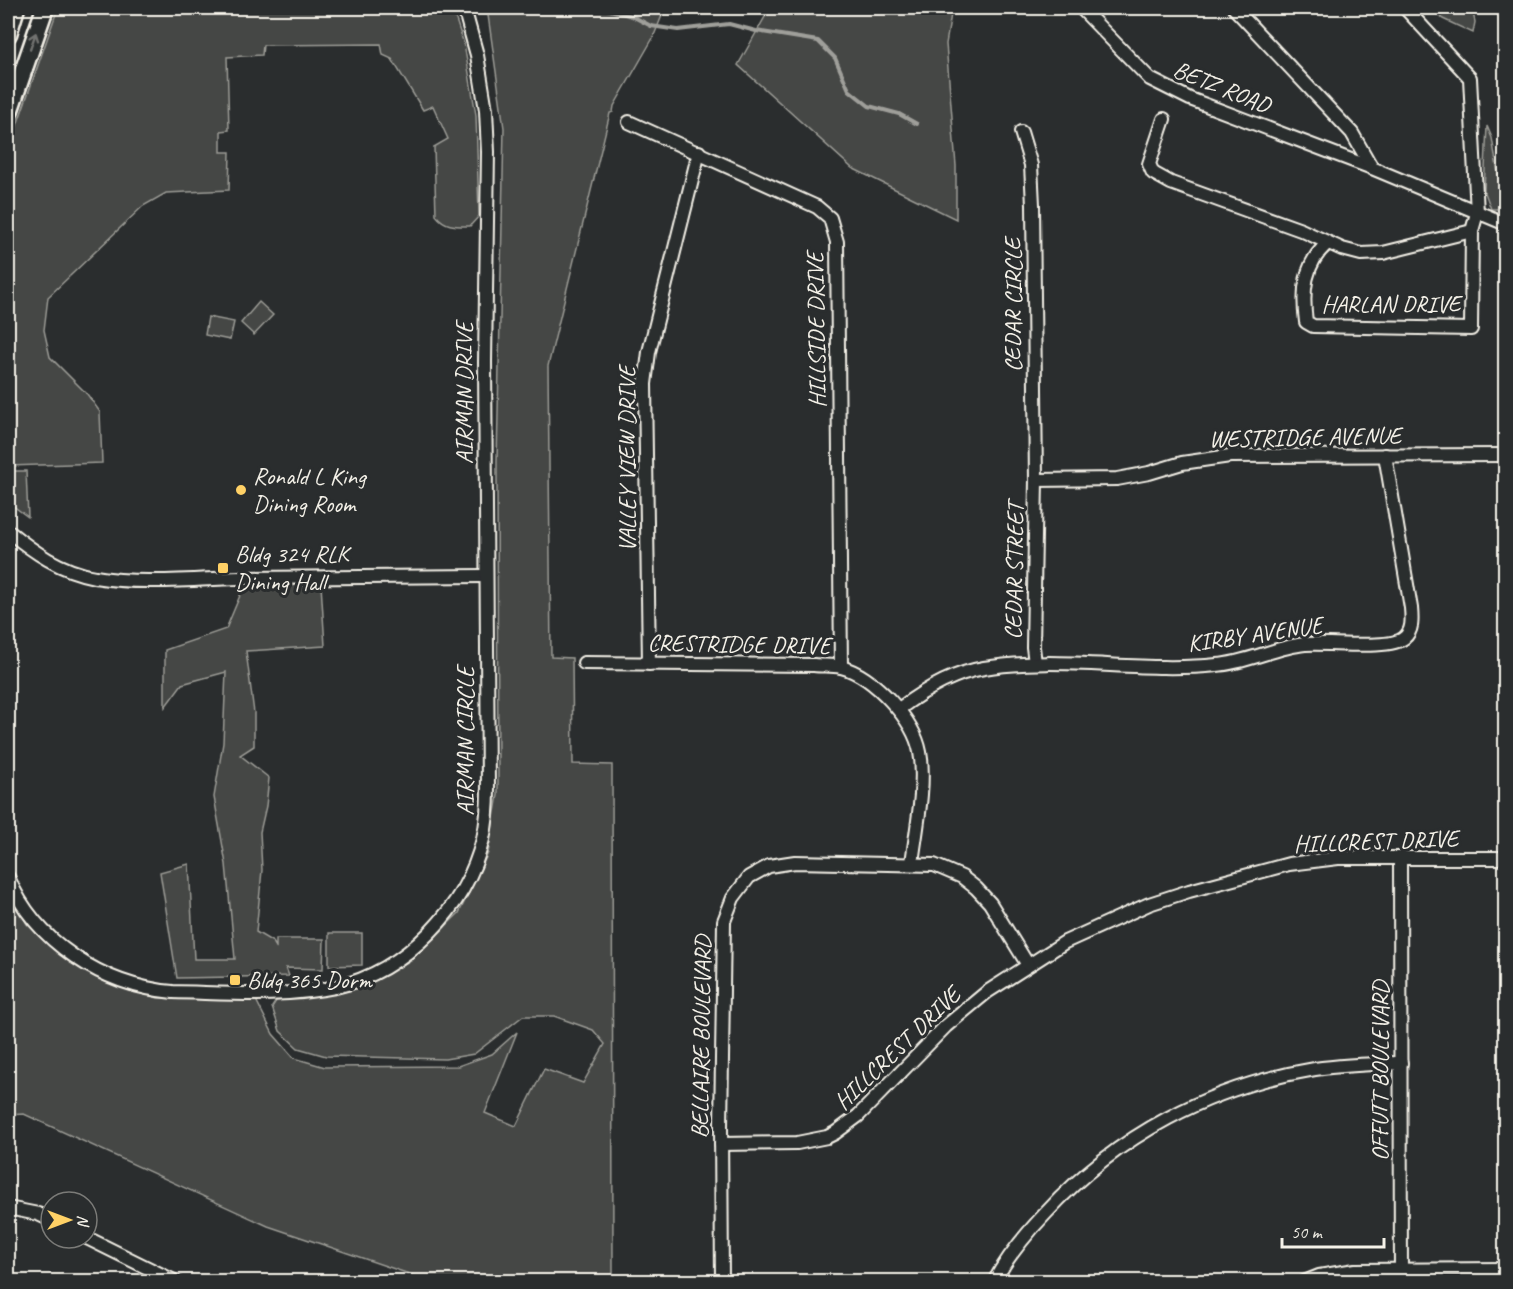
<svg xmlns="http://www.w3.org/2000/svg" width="1513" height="1289" font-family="Caveat,sans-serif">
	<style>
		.green { fill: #444645; stroke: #9c9c96; stroke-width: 1.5 }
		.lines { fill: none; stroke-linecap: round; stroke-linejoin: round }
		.stream { stroke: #9f9f9a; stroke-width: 4 }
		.street-casing { stroke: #f4f1e8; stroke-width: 16 }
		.secondary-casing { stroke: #f4f1e8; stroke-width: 21 }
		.street { stroke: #2a2d2e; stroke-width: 12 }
		.secondary { stroke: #2a2d2e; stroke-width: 16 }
		.oneway { stroke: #71726f }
		.poi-dot { fill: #ffd166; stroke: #2a2d2e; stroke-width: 2 }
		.labels { text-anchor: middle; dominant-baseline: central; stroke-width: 6; stroke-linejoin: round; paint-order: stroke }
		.street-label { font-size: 24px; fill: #f4f1e8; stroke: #2a2d2e }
		.poi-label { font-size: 24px; fill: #f4f1e8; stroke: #2a2d2e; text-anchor: start }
	</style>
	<rect width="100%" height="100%" fill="#2a2d2e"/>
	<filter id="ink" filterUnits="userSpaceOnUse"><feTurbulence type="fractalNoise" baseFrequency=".0167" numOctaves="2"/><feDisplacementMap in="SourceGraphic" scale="12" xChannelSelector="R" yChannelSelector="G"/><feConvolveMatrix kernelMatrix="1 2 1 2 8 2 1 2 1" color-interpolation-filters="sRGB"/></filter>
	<g filter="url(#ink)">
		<g class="green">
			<path d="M 58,8 L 452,8 L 464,44 L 476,115 L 479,216 L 470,226 C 456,226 445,227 436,215 L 434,147 L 448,139 L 433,106 L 423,110 L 392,59 L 383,55 L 381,44 L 263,45 L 262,55 L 227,57 L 229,130 L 221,131 L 221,152 L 230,152 L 229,190 L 166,193 L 143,206 L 48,297 L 44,330 L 50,357 L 87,394 L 100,412 L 102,463 L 8,466 L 8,151 Z"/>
			<path d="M 487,8 L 665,8 L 653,38 L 614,106 L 613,112 L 610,113 L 548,366 L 551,657 L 572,658 L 573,764 L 612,765 L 613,1281 L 430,1281 L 268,1226 L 24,1114 L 8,1115 L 8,891 L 27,924 L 69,962 L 109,983 L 158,998 L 256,1000 L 273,1034 L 294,1058 L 325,1067 L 458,1066 L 492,1054 L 517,1032 L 485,1113 L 516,1126 L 544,1069 L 583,1083 L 605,1044 L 593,1030 L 554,1016 L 523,1016 L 474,1054 L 445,1059 L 326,1056 L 298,1048 L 280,1031 L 272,1007 L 276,1001 L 348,991 L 410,961 L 459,913 L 488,853 L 498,795 L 497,462 L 504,128 Z"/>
			<path d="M 770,8 L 952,8 L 946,44 L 956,166 L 956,219 L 852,168 L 738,65 Z"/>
			<path d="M 1429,8 L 1472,8 L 1475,22 L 1473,33 L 1443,19 Z"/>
			<path d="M 1487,126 L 1492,138 L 1504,209 L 1491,209 L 1484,190 Z"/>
			<path d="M 259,302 L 273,315 L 254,335 L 241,323 Z"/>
			<path d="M 208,317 L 234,322 L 230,340 L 205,335 Z"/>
			<path d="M 8,471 L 26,471 L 28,517 L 8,502 Z"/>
			<path d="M 321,585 L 325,646 L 246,651 L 254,713 L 254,746 L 240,755 L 269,778 L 266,806 L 260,832 L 262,870 L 256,932 L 273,942 L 276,947 L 276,939 L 324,939 L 323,969 L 286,968 L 289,976 L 177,978 L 160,872 L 189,864 L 194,959 L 235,959 L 226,864 L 214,797 L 223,743 L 226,672 L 182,684 L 165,707 L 165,650 L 226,629 L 244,586 Z"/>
			<path d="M 329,933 L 362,933 L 362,965 L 329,966 Z"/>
		</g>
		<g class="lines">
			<path class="stream" d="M 603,8 L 632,16 L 651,26 L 678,30 L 729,24 L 756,31 L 818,41 L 835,58 L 849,90 L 869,106 L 899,114 L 917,124"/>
			<defs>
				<g id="street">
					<path d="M 1081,8 L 1150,79 L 1190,99 L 1372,168"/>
					<path d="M 1234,8 L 1352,133 L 1372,168 L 1506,224"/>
					<path d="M 1164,119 L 1149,164 L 1153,173 L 1171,183 L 1301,230 L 1342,249 L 1361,254 L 1383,253 L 1472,231"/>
					<path d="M 629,122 L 817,207 L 830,218 L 837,242 L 841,667"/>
					<path d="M 1021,132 L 1031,165 L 1033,205 L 1036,480 L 1033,647 L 1035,663"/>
					<path d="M 1328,243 C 1304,263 1302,292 1306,322 L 1313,326 L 1471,329 L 1472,231 L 1477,213 L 1470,78 L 1405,8"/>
					<path d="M 1036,480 L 1117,479 L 1149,473 L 1182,463 L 1230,456 L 1506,455"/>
					<path d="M 8,531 C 34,552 60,571 95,577 C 142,585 192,579 240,578 C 322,577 403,577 485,576"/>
					<path d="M 584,663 L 814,665 C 822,666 833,665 841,667 C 874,676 914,720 920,752 C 926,783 916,831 912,863"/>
					<path d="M 649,664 L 645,384 L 649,352 L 699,152"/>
					<path d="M 899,709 C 924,690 953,673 984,668 C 1061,655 1139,673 1217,665 C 1247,663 1275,647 1305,644 C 1327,642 1390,650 1404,638 C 1413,631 1412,619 1411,608 L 1385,455"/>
					<path d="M 1400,860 L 1401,1282"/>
					<path d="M 8,877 C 35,942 103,986 173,992 C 226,993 283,998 336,987 C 406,971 466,908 483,839 C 487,822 488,805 488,789 L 485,362 L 488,152 L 486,110 L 477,55 L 464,8"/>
					<path d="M 721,1144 L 797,1143 L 827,1137 L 835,1133 L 858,1116 L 946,1026 L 987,992 L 1065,942 L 1149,904 L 1189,891 L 1289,864 L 1338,858 L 1506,858"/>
					<path d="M 8,1208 L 38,1214 L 51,1220"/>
					<path d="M 87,1238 L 176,1282"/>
					<path d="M 722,1282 L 721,1127 L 724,921 L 733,898 L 749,877 L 769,866 L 795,862 L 934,865 L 962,877 L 976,888 L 990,903 L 1028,965"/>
					<path d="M 994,1282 C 1007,1257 1027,1233 1046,1213 C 1117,1135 1211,1086 1315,1069 C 1343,1065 1373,1064 1401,1063"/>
					<path d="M 1304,1282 L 1319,1276 L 1355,1270 L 1506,1269"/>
				</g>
				<g id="secondary">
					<path d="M 8,34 L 16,8"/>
					<path d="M 8,115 L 45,8"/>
				</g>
			</defs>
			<use href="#street" class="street-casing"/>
			<use href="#secondary" class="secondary-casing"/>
			<use href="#street" class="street"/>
			<use href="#secondary" class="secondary"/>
		</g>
		<defs><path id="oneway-shaft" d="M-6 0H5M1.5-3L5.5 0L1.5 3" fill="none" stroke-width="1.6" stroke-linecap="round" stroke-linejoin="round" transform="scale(1.5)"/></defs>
		<use class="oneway" href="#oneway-shaft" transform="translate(33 41) rotate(-71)"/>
	</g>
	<g class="poi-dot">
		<circle cx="241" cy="490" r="6"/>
		<rect x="217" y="562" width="12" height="12" rx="3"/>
		<rect x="229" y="974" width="12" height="12" rx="3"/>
	</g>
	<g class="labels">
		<g class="street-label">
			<text transform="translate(1222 87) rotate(22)">BETZ ROAD</text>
			<text x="1391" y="304">HARLAN DRIVE</text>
			<text transform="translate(1013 305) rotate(-90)">CEDAR CIRCLE</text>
			<text transform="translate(816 330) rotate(-91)">HILLSIDE DRIVE</text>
			<text transform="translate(464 393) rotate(-90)">AIRMAN DRIVE</text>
			<text transform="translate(1305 437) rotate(-1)">WESTRIDGE AVENUE</text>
			<text transform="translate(627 459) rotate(-90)">VALLEY VIEW DRIVE</text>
			<text transform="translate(1014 571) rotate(-89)">CEDAR STREET</text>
			<text transform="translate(1255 634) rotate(-8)">KIRBY AVENUE</text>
			<text transform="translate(739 644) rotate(1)">CRESTRIDGE DRIVE</text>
			<text transform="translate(465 741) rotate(-90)">AIRMAN CIRCLE</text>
			<text transform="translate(1376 841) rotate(-2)">HILLCREST DRIVE</text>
			<text transform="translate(701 1037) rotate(-89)">BELLAIRE BOULEVARD</text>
			<text transform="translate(897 1048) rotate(-44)">HILLCREST DRIVE</text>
			<text transform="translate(1380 1071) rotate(-90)">OFFUTT BOULEVARD</text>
		</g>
		<g class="poi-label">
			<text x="253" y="476">Ronald L King<tspan x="253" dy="28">Dining Room</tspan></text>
			<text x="235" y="554">Bldg 324 RLK<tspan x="235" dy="28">Dining Hall</tspan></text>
			<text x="247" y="980">Bldg 365 Dorm</text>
		</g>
	</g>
	<rect width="1513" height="1289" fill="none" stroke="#2a2d2e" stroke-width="30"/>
	<rect x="15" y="15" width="1483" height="1259" fill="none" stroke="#f4f1e8" stroke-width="2" filter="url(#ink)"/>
	<g transform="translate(69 1220) rotate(90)"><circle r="28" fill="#2a2d2e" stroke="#7b7b78" stroke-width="1.5"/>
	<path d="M0-4.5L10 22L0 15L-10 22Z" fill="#ffd166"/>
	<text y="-9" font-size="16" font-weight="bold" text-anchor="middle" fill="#f4f1e8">N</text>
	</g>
	<path d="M1282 1238v9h102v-9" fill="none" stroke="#f4f1e8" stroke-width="3"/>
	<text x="1291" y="1238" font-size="18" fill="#f4f1e8" stroke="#2a2d2e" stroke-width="4.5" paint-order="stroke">50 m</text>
</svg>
